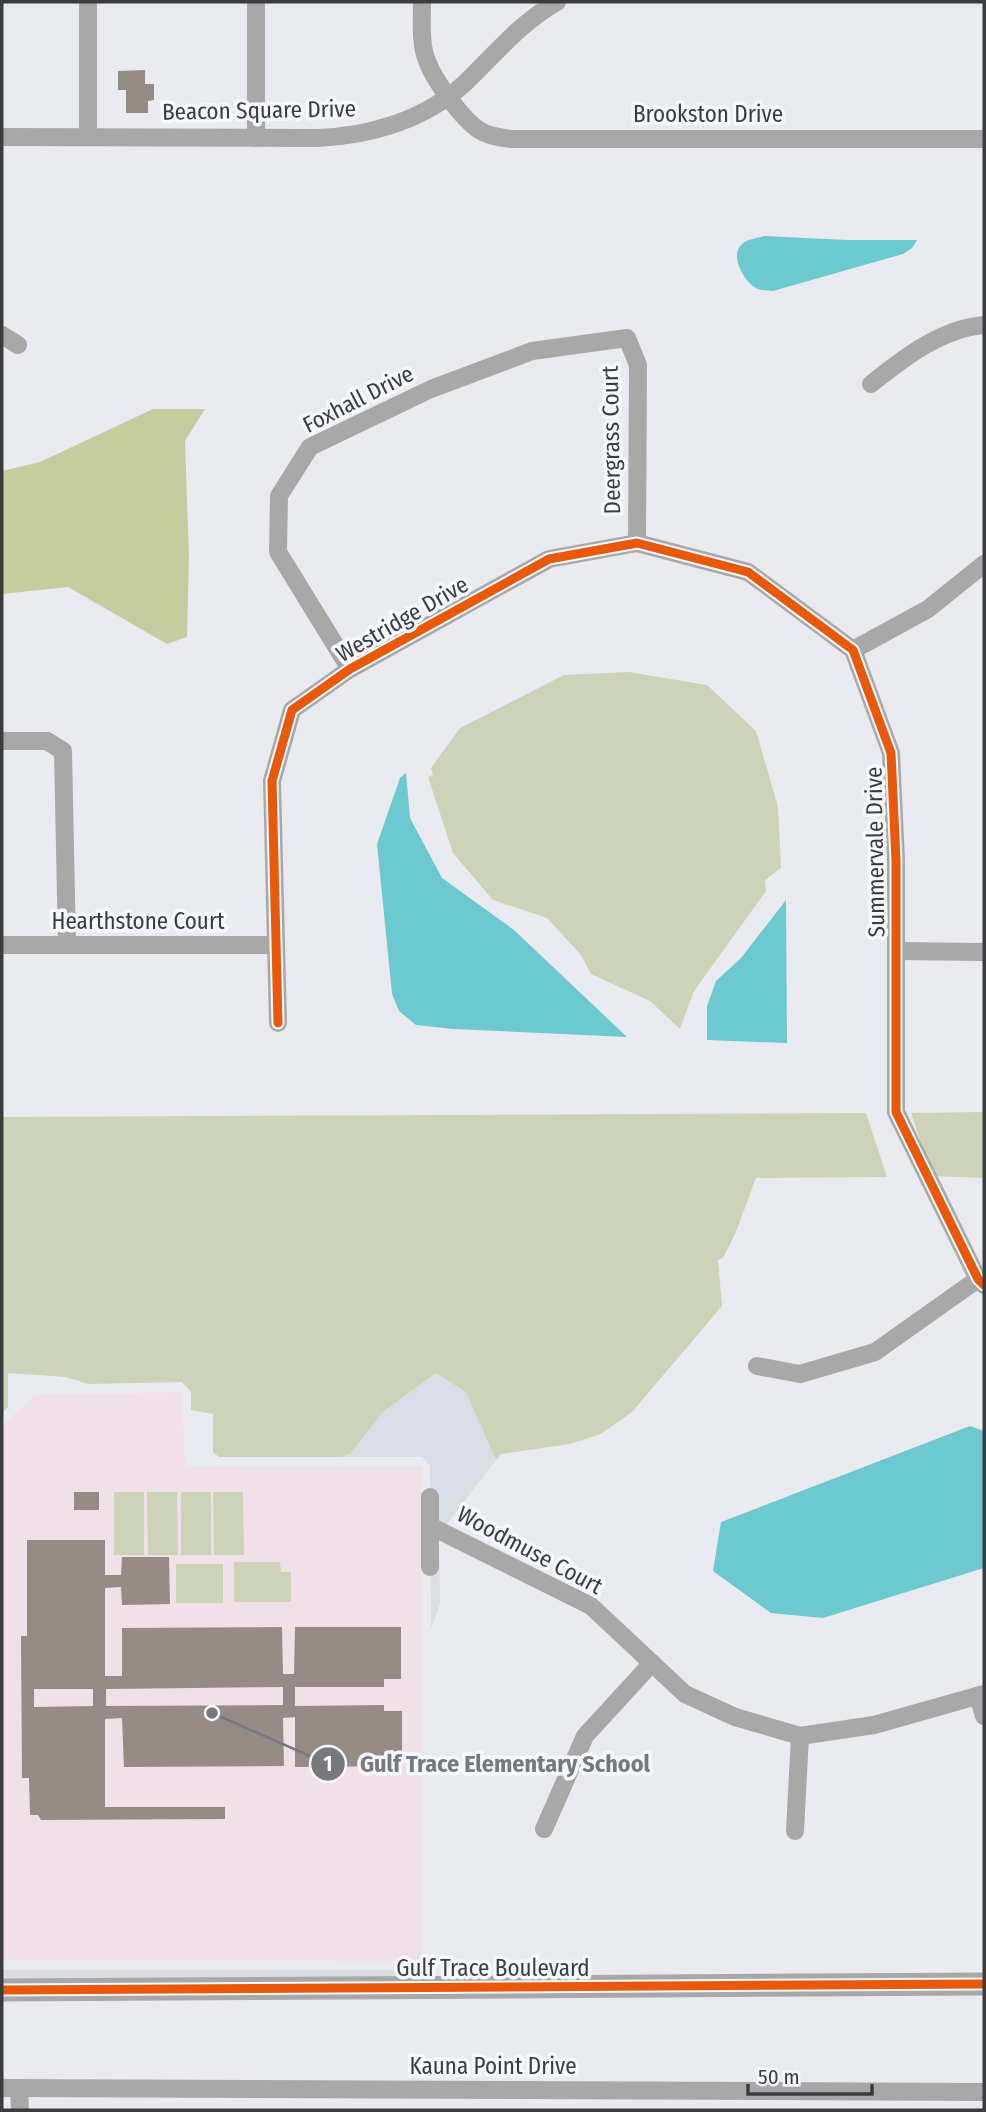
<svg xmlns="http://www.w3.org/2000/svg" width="986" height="2112" font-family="'Fira Sans Condensed',sans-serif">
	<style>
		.built { fill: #d9dde6 }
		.education { fill: #efe1e7 }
		.green { fill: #cdd3b8 }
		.forest { fill: #c5cca0 }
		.water { fill: #6dc9d0 }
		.building { fill: #958c86; fill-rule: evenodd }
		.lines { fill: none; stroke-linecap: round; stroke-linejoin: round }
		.minor { stroke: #a9a8a9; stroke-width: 18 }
		.tertiary { stroke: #a9a8a9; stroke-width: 23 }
		.cycleway-casing { stroke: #f5f8fe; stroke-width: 13 }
		.cycleway { stroke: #e8590c; stroke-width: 9 }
		.labels { text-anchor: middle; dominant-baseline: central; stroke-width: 7; stroke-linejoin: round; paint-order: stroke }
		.street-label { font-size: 23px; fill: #3b3c40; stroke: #f5f8fe }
		.leader { fill: none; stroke: #78797e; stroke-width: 2.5 }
		.callout-dot { fill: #78797e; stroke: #f5f8fe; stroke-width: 2.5 }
		.mark-label { font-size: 21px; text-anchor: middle; font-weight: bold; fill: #fff }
		.callout-label { font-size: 24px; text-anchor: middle; font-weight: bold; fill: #78797e; stroke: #f5f8fe; stroke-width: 7; stroke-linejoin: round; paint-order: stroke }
	</style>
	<rect width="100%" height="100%" fill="#eaebf0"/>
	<g class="built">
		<path d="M 436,1373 L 466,1391 L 496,1460 L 439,1534 L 440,1604 L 431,1628 L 430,1466 L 422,1457 L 342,1457 L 350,1454 L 383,1412 Z"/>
		<path d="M 2,1970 L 421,1970 L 421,1978 L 2,1980 Z"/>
	</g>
	<path class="education" d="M 182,1392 L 185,1467 L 422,1466 L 422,1961 L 2,1960 L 2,1426 L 34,1395 Z"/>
	<g class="green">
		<path d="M 629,672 L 707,685 L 756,731 L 778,807 L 781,868 L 765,880 L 766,891 L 694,991 L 680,1029 L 650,1001 L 591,974 L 581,955 L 547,918 L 493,900 L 453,853 L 428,777 L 433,775 L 431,768 L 460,728 L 564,675 Z"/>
		<path d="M 984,1112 L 984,1178 L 932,1176 L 911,1113 Z"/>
		<path d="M 866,1113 L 887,1177 L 756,1178 L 736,1232 L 723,1258 L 718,1260 L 722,1306 L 632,1412 L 601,1434 L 570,1444 L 501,1454 L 496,1460 L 466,1392 L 436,1373 L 383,1412 L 350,1454 L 342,1457 L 219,1457 L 213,1452 L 213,1414 L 191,1410 L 191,1392 L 182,1382 L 88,1384 L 66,1377 L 8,1373 L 8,1407 L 2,1413 L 2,1117 Z"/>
		<rect x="114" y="1492" width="30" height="63"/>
		<path d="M 147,1492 L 177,1492 L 178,1555 L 148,1555 Z"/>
		<rect x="181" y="1492" width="30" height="63"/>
		<path d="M 213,1492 L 243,1492 L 244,1555 L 214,1555 Z"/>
		<path d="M 234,1562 L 280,1562 L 281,1572 L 291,1572 L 291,1602 L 234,1602 Z"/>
		<rect x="176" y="1564" width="47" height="39"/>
	</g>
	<path class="forest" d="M 153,409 L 205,409 L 185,441 L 189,556 L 187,637 L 167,644 L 68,587 L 2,594 L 2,471 L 40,462 Z"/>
	<g class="water">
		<path d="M 764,236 L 847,240 L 917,240 L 912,248 L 903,254 L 773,291 C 768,290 761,291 756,288 C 744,282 729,255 742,244 C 747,239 758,238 764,236 Z"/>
		<path d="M 406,773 L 410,818 L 442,878 L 514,930 L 627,1037 L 453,1029 L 416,1025 L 399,1011 L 392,994 L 377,844 L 400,778 Z"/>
		<path d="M 786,900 L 787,1043 L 707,1040 L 707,1006 L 716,981 L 741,958 Z"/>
		<path d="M 970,1426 L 984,1431 L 984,1568 L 823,1618 L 771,1613 L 713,1571 L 721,1522 Z"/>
	</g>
	<g class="building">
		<path d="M 145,70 L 145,84 L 154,84 L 154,100 L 148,101 L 148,113 L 126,113 L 126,90 L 118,90 L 118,71 Z"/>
		<rect x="74" y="1492" width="25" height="18"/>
		<path d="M 27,1540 L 105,1540 L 105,1575 L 121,1575 L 122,1557 L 169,1557 L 170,1604 L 122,1605 L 121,1587 L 105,1588 L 105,1676 L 122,1676 L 122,1628 L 282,1627 L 283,1674 L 294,1674 L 295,1627 L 401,1627 L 401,1679 L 384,1679 L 384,1687 L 295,1687 L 295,1706 L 384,1705 L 384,1711 L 402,1711 L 402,1766 L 295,1767 L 295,1717 L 283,1718 L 284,1766 L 124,1767 L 122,1718 L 105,1719 L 105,1807 L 225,1807 L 225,1819 L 41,1820 L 38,1815 L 30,1815 L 29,1778 L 22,1778 L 21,1636 L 27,1636 ZM 283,1687 L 283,1705 L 106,1706 L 106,1689 ZM 34,1689 L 93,1689 L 93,1706 L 34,1707 Z"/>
	</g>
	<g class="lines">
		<g class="minor">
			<path d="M 256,2 L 256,138"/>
			<path d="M 422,2 C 422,21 420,43 427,61 C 434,80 462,119 479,130 C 488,136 499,137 510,139 L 984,139"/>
			<path d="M 2,137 L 317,138 C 370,136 425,120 465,83 C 495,54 520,23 557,2"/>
			<path d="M 88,137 L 88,2"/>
			<path d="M 2,335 L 18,345"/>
			<path d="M 871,384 C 904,358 940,329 984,325"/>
			<path d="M 853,650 L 928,609 L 984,564"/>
			<path d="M 350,669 L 278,552 L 279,496 L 310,447 L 431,389 L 532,351 L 627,338 L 638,365 L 637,543"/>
			<path d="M 2,741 L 47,741 L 63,751 L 67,945"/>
			<path d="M 2,945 L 275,945"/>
			<path d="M 896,951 L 984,952"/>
			<path d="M 278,1023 L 272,781 L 292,710 L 350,669 L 549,559 L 637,543 L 748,572 L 853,650 L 891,753 L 896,860 L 896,1112 L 978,1279 L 984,1285"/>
			<path d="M 757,1366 L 800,1374 L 875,1352 L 978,1279"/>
			<path d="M 430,1497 L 430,1567"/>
			<path d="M 430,1526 L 591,1606 L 685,1694 L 735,1717 L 800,1736 L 874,1725 L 984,1694"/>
			<path d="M 978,1696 L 984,1716"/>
			<path d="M 544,1829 L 585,1736 L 652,1663"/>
			<path d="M 795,1831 L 800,1736"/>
			<path d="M 2,2088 L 984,2092"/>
			<path d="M 19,2088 L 20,2110"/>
		</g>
		<path class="tertiary" d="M 2,1990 L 984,1984"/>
		<defs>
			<g id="cycleway">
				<path d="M 278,1023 L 272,781 L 292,710 L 350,669 L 549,559 L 637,543 L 748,572 L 853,650 L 891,753 L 896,860 L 896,1112 L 978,1279 L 984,1285"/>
				<path d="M 2,1990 L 984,1984"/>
			</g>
		</defs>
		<use href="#cycleway" class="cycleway-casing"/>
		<use href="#cycleway" class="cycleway"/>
	</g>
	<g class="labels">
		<g class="street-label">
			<text transform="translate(259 110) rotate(-1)">Beacon Square Drive</text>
			<text x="708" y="114">Brookston Drive</text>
			<text transform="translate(358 399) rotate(-27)">Foxhall Drive</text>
			<text transform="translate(611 440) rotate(-91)">Deergrass Court</text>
			<text transform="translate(402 619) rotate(-30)">Westridge Drive</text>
			<text transform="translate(875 852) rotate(-91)">Summervale Drive</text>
			<text x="138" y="921">Hearthstone Court</text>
			<text transform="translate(530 1550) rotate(28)">Woodmuse Court</text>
			<text x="493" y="1968">Gulf Trace Boulevard</text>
			<text x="493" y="2066">Kauna Point Drive</text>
		</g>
	</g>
	<path class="leader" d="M212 1713L328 1764"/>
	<g class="callout-dot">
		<circle cx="212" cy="1713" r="7"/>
		<circle cx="328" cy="1764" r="18"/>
	</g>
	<g class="mark-label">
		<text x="328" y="1771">1</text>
	</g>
	<g class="callout-label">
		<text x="505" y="1772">Gulf Trace Elementary School</text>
	</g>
	<rect width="986" height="2112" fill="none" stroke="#3b3c40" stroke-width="7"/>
	<path d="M748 2084v10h124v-10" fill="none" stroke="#3b3c40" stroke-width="3.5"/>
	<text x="758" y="2084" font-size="21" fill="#3b3c40" stroke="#f5f8fe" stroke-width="5" paint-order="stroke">50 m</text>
</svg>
